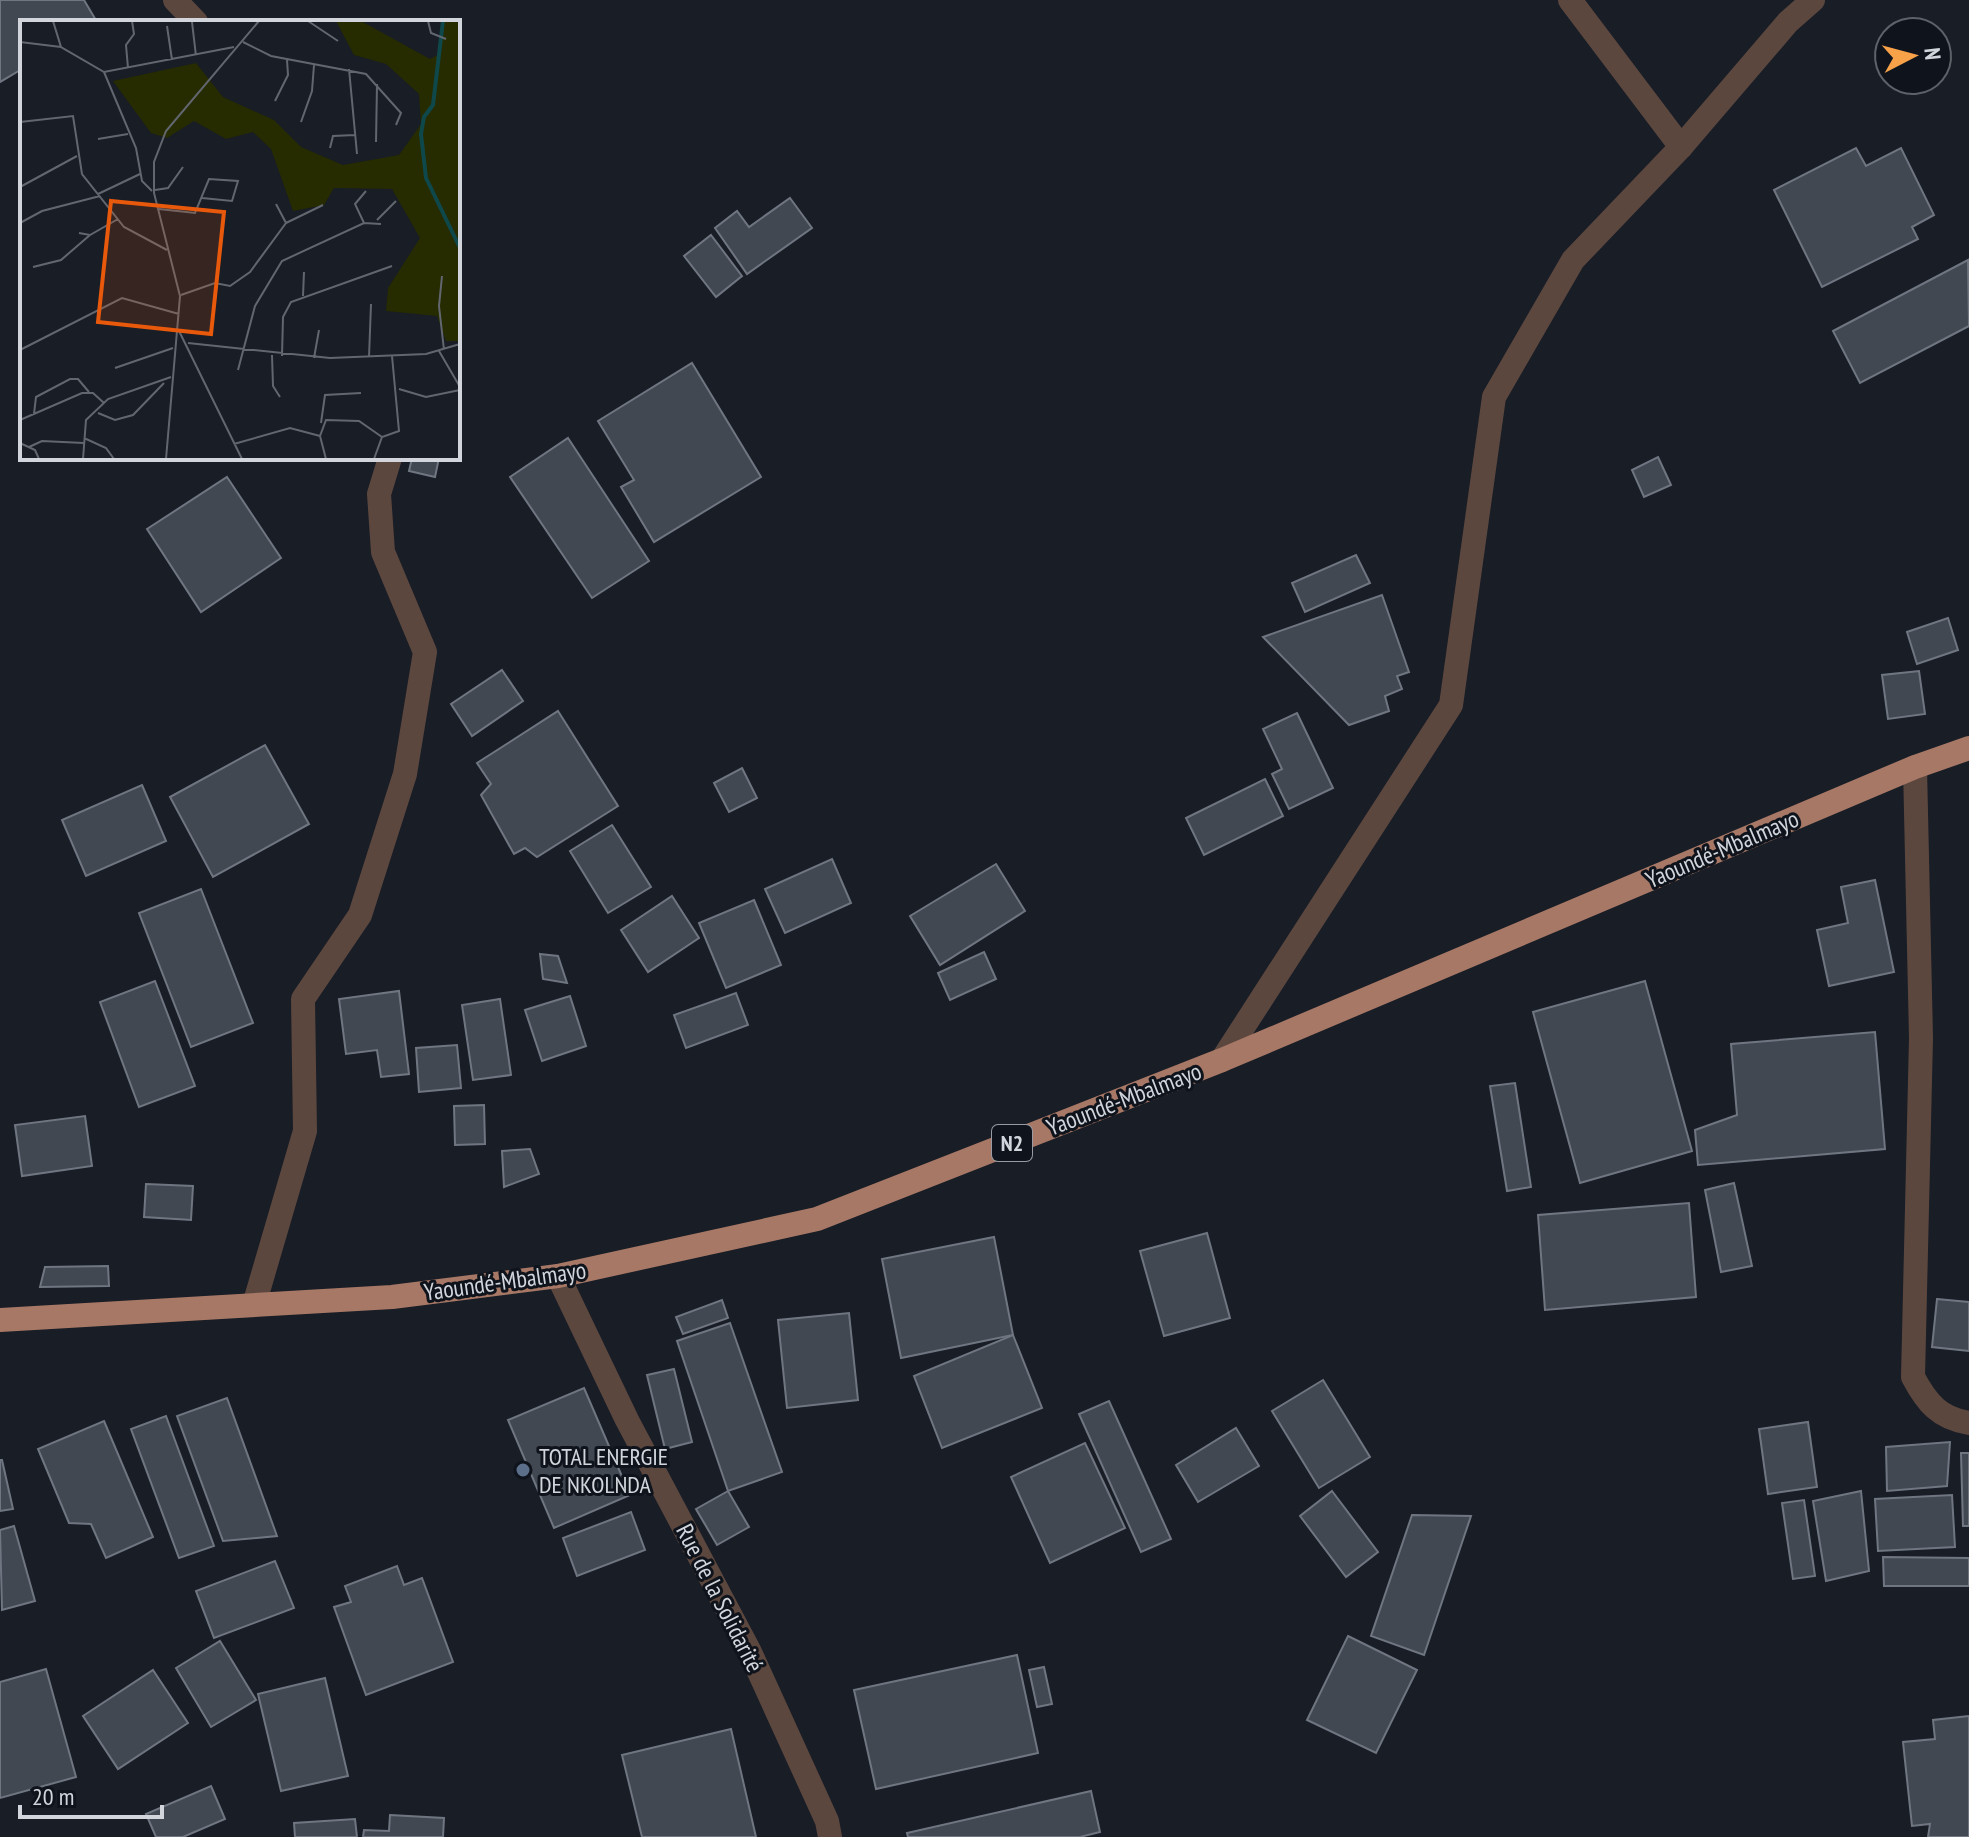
<svg xmlns="http://www.w3.org/2000/svg" width="1969" height="1837" font-family="'PT Sans Narrow',sans-serif">
	<style>
		.building { fill: #424852; stroke: #707681; stroke-width: 2 }
		.lines { fill: none; stroke-linecap: round; stroke-linejoin: round }
		.minor { stroke: #5c473f; stroke-width: 24 }
		.trunk { stroke: #a87866; stroke-width: 24 }
		.service-dot { fill: #5c6f8a; stroke: #0f141c; stroke-width: 3 }
		.labels { text-anchor: middle; dominant-baseline: central; stroke-width: 6; stroke-linejoin: round; paint-order: stroke }
		.shield { fill: #0f141c; stroke: #989ca2; stroke-width: 2 }
		.shield-label { font-size: 22px; font-weight: bold; fill: #d2d6dc }
		.street-label { font-size: 24px; fill: #d2d6dc; stroke: #0f141c }
		.poi-label { font-size: 24px; fill: #d2d6dc; stroke: #0f141c; text-anchor: start }
		.inset-river { fill: none; stroke: #0f484b; stroke-width: 4 }
		.inset-road { fill: none; stroke: #62676f; stroke-width: 2 }
		.view { fill: #e8590c; fill-opacity: 0.15; stroke: #e8590c; stroke-width: 4 }
		.inset-edge { fill: none; stroke: #d2d6dc; stroke-width: 4 }
	</style>
	<rect width="100%" height="100%" fill="#181d26"/>
	<g class="building">
		<path d="M 0,0 L 84,0 L 97,22 L 22,22 L 22,69 L 0,82 Z"/>
		<path d="M 1856,148 L 1866,166 L 1901,148 L 1934,215 L 1912,227 L 1918,239 L 1822,287 L 1774,190 Z"/>
		<path d="M 790,198 L 812,228 L 747,274 L 715,228 L 737,211 L 749,227 Z"/>
		<path d="M 711,235 L 742,276 L 716,297 L 684,256 Z"/>
		<path d="M 1968,260 L 1969,326 L 1860,383 L 1833,331 Z"/>
		<path d="M 692,363 L 761,477 L 654,542 L 621,487 L 634,480 L 598,421 Z"/>
		<path d="M 568,438 L 649,561 L 592,598 L 510,477 Z"/>
		<path d="M 1658,457 L 1671,485 L 1644,497 L 1632,470 Z"/>
		<path d="M 412,458 L 439,458 L 435,477 L 409,471 Z"/>
		<path d="M 227,477 L 281,558 L 201,612 L 147,529 Z"/>
		<path d="M 1356,555 L 1370,583 L 1305,612 L 1292,583 Z"/>
		<path d="M 1382,595 L 1409,672 L 1397,676 L 1402,689 L 1385,696 L 1389,711 L 1349,725 L 1263,637 Z"/>
		<path d="M 1948,618 L 1958,650 L 1917,664 L 1907,632 Z"/>
		<path d="M 502,670 L 523,701 L 472,736 L 451,704 Z"/>
		<path d="M 1919,671 L 1925,714 L 1888,719 L 1882,675 Z"/>
		<path d="M 558,711 L 618,806 L 537,857 L 525,848 L 514,854 L 481,795 L 491,784 L 477,763 Z"/>
		<path d="M 1297,713 L 1333,788 L 1289,809 L 1272,774 L 1282,769 L 1263,729 Z"/>
		<path d="M 265,745 L 309,824 L 213,877 L 170,797 Z"/>
		<path d="M 742,768 L 757,798 L 729,812 L 714,783 Z"/>
		<path d="M 1265,779 L 1283,816 L 1204,855 L 1186,818 Z"/>
		<path d="M 142,785 L 166,841 L 86,876 L 62,820 Z"/>
		<path d="M 612,825 L 651,887 L 608,913 L 570,851 Z"/>
		<path d="M 832,859 L 851,903 L 785,933 L 765,889 Z"/>
		<path d="M 996,864 L 1025,911 L 940,965 L 910,916 Z"/>
		<path d="M 1875,880 L 1894,972 L 1829,986 L 1817,930 L 1848,923 L 1841,887 Z"/>
		<path d="M 201,889 L 253,1023 L 191,1047 L 139,913 Z"/>
		<path d="M 672,896 L 699,938 L 648,972 L 621,930 Z"/>
		<path d="M 754,900 L 781,965 L 726,988 L 699,923 Z"/>
		<path d="M 984,952 L 996,979 L 950,1000 L 938,973 Z"/>
		<path d="M 540,954 L 558,956 L 567,983 L 543,979 Z"/>
		<path d="M 155,981 L 195,1086 L 139,1107 L 100,1002 Z"/>
		<path d="M 1645,981 L 1692,1151 L 1580,1183 L 1533,1012 Z"/>
		<path d="M 399,991 L 409,1074 L 381,1077 L 377,1050 L 346,1054 L 339,999 Z"/>
		<path d="M 736,993 L 748,1025 L 686,1048 L 674,1015 Z"/>
		<path d="M 570,996 L 586,1046 L 542,1061 L 525,1010 Z"/>
		<path d="M 500,999 L 511,1075 L 473,1080 L 462,1005 Z"/>
		<path d="M 1875,1032 L 1885,1149 L 1698,1165 L 1695,1130 L 1737,1115 L 1731,1044 Z"/>
		<path d="M 457,1045 L 461,1088 L 419,1092 L 416,1048 Z"/>
		<path d="M 1515,1083 L 1531,1187 L 1507,1191 L 1490,1086 Z"/>
		<path d="M 484,1105 L 485,1144 L 455,1145 L 454,1106 Z"/>
		<path d="M 85,1116 L 92,1166 L 22,1176 L 15,1125 Z"/>
		<path d="M 530,1149 L 539,1174 L 504,1187 L 502,1151 Z"/>
		<path d="M 1734,1183 L 1752,1266 L 1721,1272 L 1705,1190 Z"/>
		<path d="M 146,1184 L 193,1186 L 191,1220 L 144,1217 Z"/>
		<path d="M 1689,1203 L 1696,1297 L 1545,1310 L 1538,1215 Z"/>
		<path d="M 1207,1233 L 1230,1318 L 1164,1336 L 1140,1251 Z"/>
		<path d="M 994,1237 L 1013,1335 L 901,1358 L 882,1259 Z"/>
		<path d="M 108,1266 L 109,1286 L 40,1287 L 45,1267 Z"/>
		<path d="M 1937,1299 L 1969,1302 L 1969,1351 L 1932,1347 Z"/>
		<path d="M 722,1300 L 728,1318 L 683,1334 L 676,1317 Z"/>
		<path d="M 849,1313 L 858,1400 L 787,1408 L 778,1320 Z"/>
		<path d="M 730,1323 L 782,1472 L 728,1491 L 677,1341 Z"/>
		<path d="M 1013,1335 L 1042,1408 L 942,1448 L 914,1376 Z"/>
		<path d="M 674,1369 L 692,1442 L 665,1449 L 647,1375 Z"/>
		<path d="M 1323,1380 L 1370,1457 L 1319,1488 L 1272,1411 Z"/>
		<path d="M 584,1388 L 630,1495 L 554,1528 L 508,1420 Z"/>
		<path d="M 227,1398 L 277,1536 L 223,1541 L 177,1416 Z"/>
		<path d="M 1109,1401 L 1171,1539 L 1141,1552 L 1079,1414 Z"/>
		<path d="M 166,1416 L 214,1546 L 179,1558 L 131,1429 Z"/>
		<path d="M 104,1421 L 153,1537 L 106,1558 L 91,1524 L 69,1523 L 38,1449 Z"/>
		<path d="M 1808,1422 L 1817,1487 L 1768,1494 L 1759,1429 Z"/>
		<path d="M 1236,1428 L 1259,1466 L 1198,1502 L 1176,1465 Z"/>
		<path d="M 1950,1442 L 1947,1486 L 1887,1491 L 1886,1447 Z"/>
		<path d="M 1085,1443 L 1125,1528 L 1050,1563 L 1011,1477 Z"/>
		<path d="M 1961,1453 L 1969,1453 L 1969,1526 L 1963,1526 Z"/>
		<path d="M 0,1460 L 2,1460 L 13,1509 L 0,1511 Z"/>
		<path d="M 728,1491 L 749,1527 L 717,1545 L 696,1509 Z"/>
		<path d="M 1332,1491 L 1378,1552 L 1346,1577 L 1300,1516 Z"/>
		<path d="M 1861,1491 L 1869,1571 L 1826,1581 L 1813,1501 Z"/>
		<path d="M 1952,1495 L 1955,1547 L 1878,1551 L 1875,1499 Z"/>
		<path d="M 1804,1500 L 1815,1576 L 1793,1579 L 1782,1503 Z"/>
		<path d="M 631,1512 L 645,1550 L 577,1576 L 563,1538 Z"/>
		<path d="M 1412,1515 L 1471,1516 L 1424,1655 L 1371,1636 Z"/>
		<path d="M 14,1526 L 35,1601 L 2,1610 L 0,1530 Z"/>
		<path d="M 1883,1557 L 1969,1558 L 1969,1586 L 1884,1586 Z"/>
		<path d="M 275,1561 L 294,1608 L 214,1638 L 196,1591 Z"/>
		<path d="M 397,1566 L 404,1585 L 422,1578 L 453,1662 L 366,1695 L 334,1607 L 351,1602 L 345,1586 Z"/>
		<path d="M 1348,1636 L 1417,1670 L 1376,1753 L 1307,1720 Z"/>
		<path d="M 220,1641 L 256,1700 L 211,1727 L 176,1668 Z"/>
		<path d="M 1017,1655 L 1038,1753 L 876,1789 L 854,1690 Z"/>
		<path d="M 1044,1667 L 1052,1704 L 1037,1707 L 1029,1670 Z"/>
		<path d="M 46,1669 L 76,1777 L 0,1798 L 0,1682 Z"/>
		<path d="M 153,1670 L 188,1723 L 118,1769 L 83,1716 Z"/>
		<path d="M 325,1678 L 348,1776 L 281,1791 L 258,1694 Z"/>
		<path d="M 1969,1716 L 1969,1837 L 1928,1837 L 1930,1824 L 1912,1826 L 1903,1742 L 1935,1739 L 1933,1720 Z"/>
		<path d="M 731,1729 L 756,1837 L 642,1837 L 622,1755 Z"/>
		<path d="M 211,1786 L 225,1819 L 183,1837 L 156,1837 L 146,1814 Z"/>
		<path d="M 1091,1791 L 1100,1832 L 1080,1837 L 908,1837 L 907,1833 Z"/>
		<path d="M 390,1815 L 444,1818 L 443,1837 L 363,1837 L 364,1830 L 389,1831 Z"/>
		<path d="M 355,1819 L 357,1837 L 295,1837 L 294,1823 Z"/>
	</g>
	<g class="lines">
		<g class="minor">
			<path d="M 175,0 L 196,22"/>
			<path d="M 1570,0 L 1681,147"/>
			<path d="M 1915,767 L 1921,1038 L 1913,1377 C 1927,1403 1939,1418 1969,1423"/>
			<path d="M 1222,1060 L 1451,705 L 1494,397 L 1573,260 L 1681,147 L 1788,22 L 1813,0"/>
			<path d="M 558,1276 L 627,1420 L 749,1650 L 827,1821 L 830,1837"/>
			<path d="M 254,1305 L 305,1131 L 303,999 L 360,915 L 405,774 L 425,652 L 383,552 L 379,494 L 390,458"/>
		</g>
		<path class="trunk" d="M 0,1320 L 392,1297 L 558,1276 L 817,1219 L 1222,1060 L 1915,767 L 1969,748"/>
	</g>
	<circle class="service-dot" cx="523" cy="1470" r="8"/>
	<g class="labels">
		<rect class="shield" x="992" y="1125" width="40" height="36" rx="6"/>
		<g class="shield-label">
			<text x="1012" y="1143">N2</text>
		</g>
		<g class="street-label">
			<text transform="translate(1722 849) rotate(-23)">Yaoundé-Mbalmayo</text>
			<text transform="translate(1124 1099) rotate(-21)">Yaoundé-Mbalmayo</text>
			<text transform="translate(505 1281) rotate(-8)">Yaoundé-Mbalmayo</text>
			<text transform="translate(720 1598) rotate(63)">Rue de la Solidarité</text>
		</g>
		<g class="poi-label">
			<text x="539" y="1456">TOTAL ENERGIE<tspan x="539" dy="28">DE NKOLNDA</tspan></text>
		</g>
	</g>
	<g transform="translate(20 20)">
		<rect width="440" height="440" fill="#181d26"/>
		<path d="M 316,1 L 341,1 L 410,39 L 421,33 L 423,1 L 440,1 L 440,321 L 426,321 L 417,296 L 366,291 L 368,268 L 400,218 L 372,169 L 314,168 L 304,185 L 273,191 L 251,129 L 233,112 L 206,119 L 174,101 L 147,118 L 131,113 L 93,61 L 176,43 L 203,77 L 254,100 L 281,127 L 323,145 L 379,135 L 401,104 L 399,74 L 366,44 L 334,35 Z" fill="#262b00"/>
		<path class="inset-river" d="M 423,1 L 413,85 L 404,97 L 401,114 L 406,158 L 440,228"/>
		<path class="inset-road" d="M 33,1 L 41,27 L 84,52 L 214,27M 288,1 L 318,21M 408,1 L 411,13 L 426,19M 172,2 L 176,36M 147,6 L 152,40M 0,22 L 41,27M 223,22 L 251,36 L 346,54 L 381,93 L 376,105M 108,48 L 106,25 L 114,14 L 112,1M 329,49 L 337,134M 84,52 L 116,128 L 122,161 L 132,171M 255,81 L 268,55 L 267,40M 0,102 L 53,96 L 62,154 L 104,207 L 147,230M 281,102 L 292,71 L 294,45M 78,119 L 108,114M 356,122 L 357,64M 310,128 L 313,116 L 335,115M 0,167 L 57,136M 135,170 L 148,168 L 163,147M 78,174 L 120,154M 139,189 L 175,193 L 189,159 L 218,161 L 212,181 L 182,178M 357,200 L 376,181M 0,203 L 22,191 L 80,176M 266,203 L 303,185M 344,203 L 335,184 L 346,171M 59,213 L 70,215 L 98,199M 13,247 L 41,240 L 70,215M 422,256 L 419,286 L 424,330M 161,275 L 195,263 L 210,266 L 230,252 L 266,203 L 256,184M 283,276 L 284,252M 159,311 L 222,439M 168,323 L 310,338 L 406,334 L 440,324M 0,330 L 102,278 L 159,294M 419,331 L 440,367M 252,335 L 253,366 L 260,377M 262,336 L 263,297 L 271,282 L 372,246M 349,337 L 351,284M 294,338 L 299,310M 95,348 L 153,328M 218,350 L 235,286 L 262,241 L 344,203 L 361,204M 379,369 L 406,377 L 440,370M 78,393 L 95,400 L 113,395 L 144,363M 14,394 L 16,377 L 50,359 L 58,359 L 69,372M 0,400 L 62,373 L 73,373 L 84,383M 301,403 L 305,375 L 341,373M 64,418 L 86,428 L 94,439M 0,423 L 15,430 L 19,439M 214,424 L 270,408 L 300,416M 9,427 L 22,421 L 64,423M 63,439 L 66,400 L 88,379 L 151,357M 146,439 L 160,276 L 134,173 L 134,142 L 146,111 L 239,1M 306,439 L 300,416 L 306,400 L 339,401 L 362,417M 354,439 L 362,417 L 379,411 L 372,336"/>
		<path class="view" d="M 91,181 L 204,192 L 191,314 L 78,302 Z"/>
		<rect width="440" height="440" class="inset-edge"/>
	</g>
	<g transform="translate(1913 56) rotate(84)"><circle r="38" fill="#0f141c" stroke="#5d6269" stroke-width="2"/>
	<path d="M0-6L14 30L0 20L-14 30Z" fill="#f7a149"/>
	<text y="-12" font-size="22" font-weight="bold" text-anchor="middle" fill="#d2d6dc">N</text>
	</g>
	<path d="M20 1805v12h142v-12" fill="none" stroke="#d2d6dc" stroke-width="4"/>
	<text x="32" y="1805" font-size="24" fill="#d2d6dc" stroke="#0f141c" stroke-width="6" paint-order="stroke">20 m</text>
</svg>
